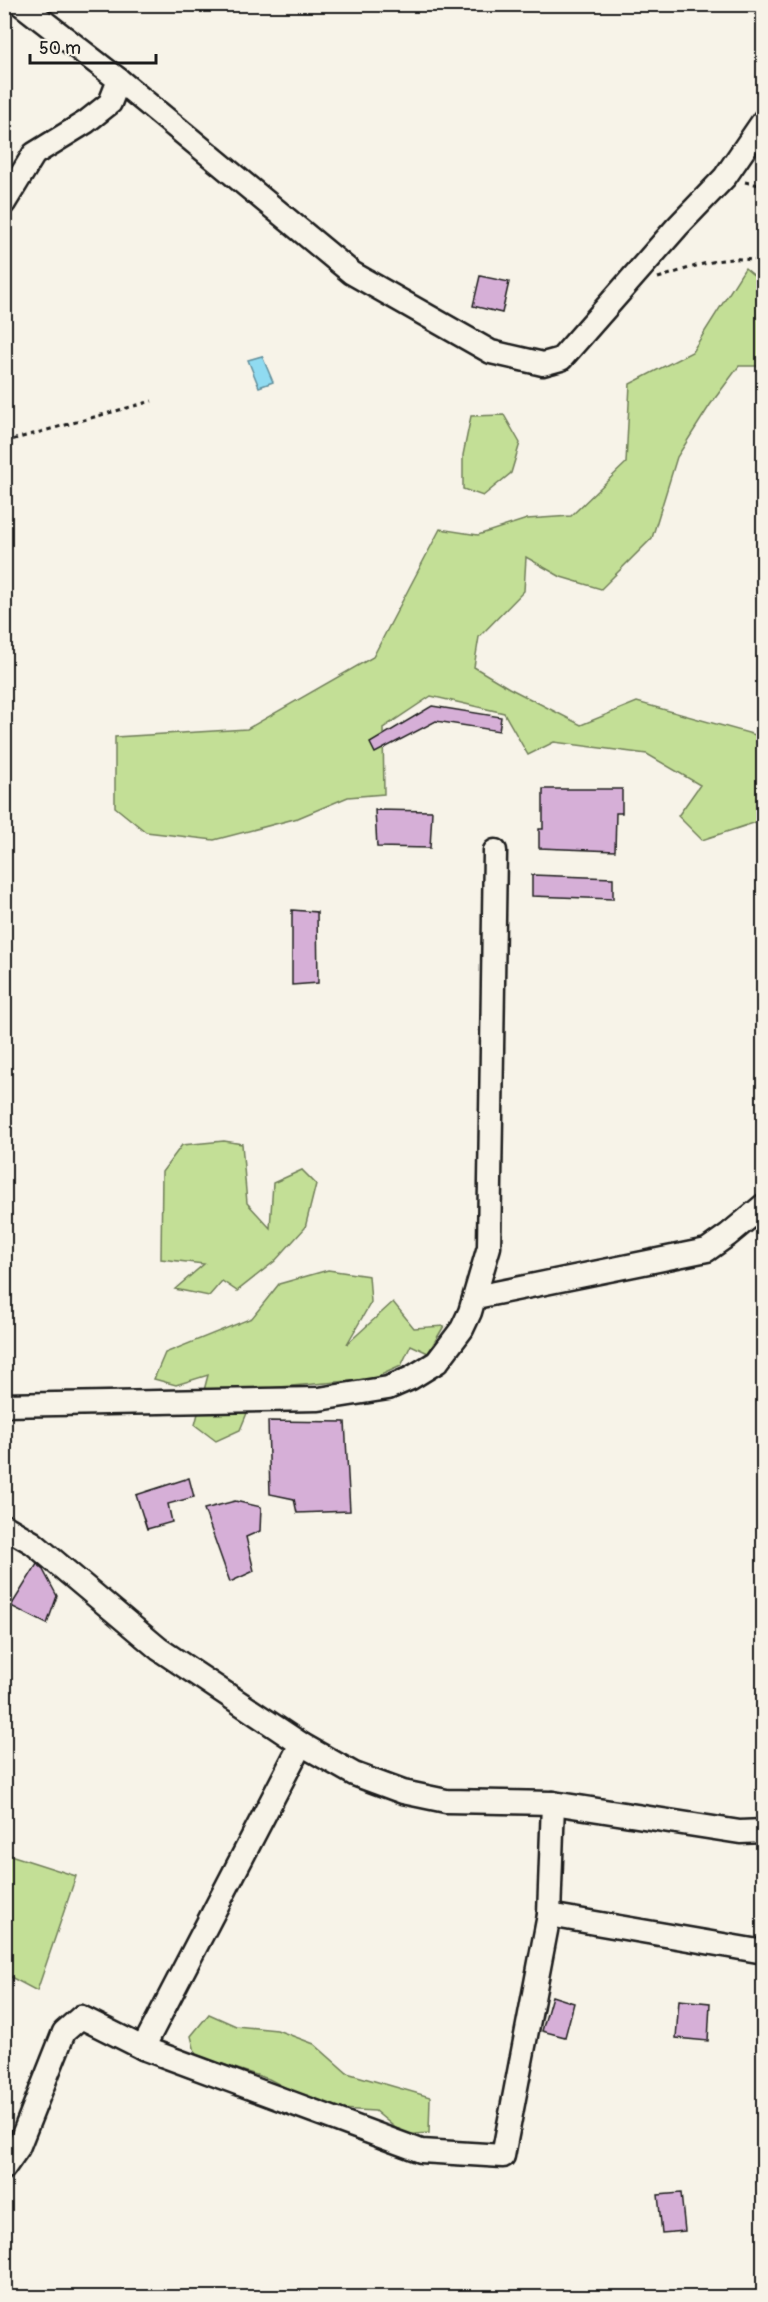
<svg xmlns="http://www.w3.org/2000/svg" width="768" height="2302" font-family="Pangolin,sans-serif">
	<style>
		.green { fill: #c3df96; stroke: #707e59; stroke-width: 1.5 }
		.water { fill: #90dbf1; stroke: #628f9c; stroke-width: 1.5 }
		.building { fill: #d6afd7; stroke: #1c1c1c; stroke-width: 1.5 }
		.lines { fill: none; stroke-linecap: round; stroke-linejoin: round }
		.minor-casing { stroke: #1c1c1c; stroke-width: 27 }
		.path { stroke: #1c1c1c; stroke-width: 3; stroke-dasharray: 4.5 4.5; stroke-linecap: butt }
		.minor { stroke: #f7f3e8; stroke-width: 22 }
	</style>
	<rect width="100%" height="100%" fill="#f7f3e8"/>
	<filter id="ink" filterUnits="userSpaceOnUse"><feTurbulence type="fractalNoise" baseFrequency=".0167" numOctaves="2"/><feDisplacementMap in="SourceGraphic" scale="12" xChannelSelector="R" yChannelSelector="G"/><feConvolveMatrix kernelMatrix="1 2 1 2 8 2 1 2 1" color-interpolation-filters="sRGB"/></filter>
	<g filter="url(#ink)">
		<g class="green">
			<path d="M 745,268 L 763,283 L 763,366 L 739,366 L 710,405 L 677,457 L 652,538 L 601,589 L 561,577 L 526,557 L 524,591 L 479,637 L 474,667 L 509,688 L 581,725 L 637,702 L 763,737 L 763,820 L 702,840 L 678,816 L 700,785 L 647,754 L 554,742 L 528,755 L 504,713 L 431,696 L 383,728 L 384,794 L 348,797 L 298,818 L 214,840 L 146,832 L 115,807 L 115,737 L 247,729 L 373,657 L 440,529 L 478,535 L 527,519 L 571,516 L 626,463 L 630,384 L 692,352 Z"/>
			<path d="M 504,415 L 520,443 L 511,473 L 483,496 L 463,489 L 463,455 L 471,416 Z"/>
			<path d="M 224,1141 L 242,1144 L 247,1203 L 270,1228 L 273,1183 L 302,1170 L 316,1184 L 305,1228 L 275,1261 L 237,1291 L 222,1281 L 209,1296 L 175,1289 L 204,1264 L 161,1259 L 162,1172 L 182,1145 Z"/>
			<path d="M 328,1270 L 369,1276 L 371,1302 L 347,1344 L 393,1302 L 414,1328 L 444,1326 L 428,1353 L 411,1345 L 401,1366 L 372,1379 L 257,1389 L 240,1430 L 216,1441 L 195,1425 L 208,1375 L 176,1385 L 154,1379 L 165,1353 L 252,1318 L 279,1284 Z"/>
			<path d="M 4,1853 L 76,1876 L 37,1991 L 5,1974 Z"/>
			<path d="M 209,2014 L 236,2026 L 277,2030 L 314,2044 L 347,2073 L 430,2097 L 429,2133 L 404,2135 L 375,2111 L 339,2109 L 303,2097 L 269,2079 L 196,2056 L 191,2036 Z"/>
		</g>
		<path class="water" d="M 262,356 L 273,382 L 259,387 L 248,360 Z"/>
		<g class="building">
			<path d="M 480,276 L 509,282 L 502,313 L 473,306 Z"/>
			<path d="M 432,706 L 501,717 L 499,731 L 436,721 L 375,753 L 370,743 Z"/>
			<path d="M 543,789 L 622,789 L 622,813 L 616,813 L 615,851 L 539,848 L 539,829 L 543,829 Z"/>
			<path d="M 375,810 L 432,811 L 430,848 L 377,847 Z"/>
			<path d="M 532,875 L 613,878 L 613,899 L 532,896 Z"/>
			<path d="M 292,910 L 317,912 L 318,983 L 292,985 Z"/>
			<path d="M 268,1421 L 345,1422 L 350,1511 L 297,1513 L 294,1499 L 270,1494 Z"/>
			<path d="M 189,1478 L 194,1497 L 168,1504 L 172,1522 L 147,1529 L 136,1495 Z"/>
			<path d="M 235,1501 L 261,1507 L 260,1531 L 246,1537 L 254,1571 L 230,1582 L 204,1509 Z"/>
			<path d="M 37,1564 L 42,1568 L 57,1596 L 47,1624 L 11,1606 Z"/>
			<path d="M 552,1996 L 574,2003 L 565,2037 L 542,2031 Z"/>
			<path d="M 679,2000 L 710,2003 L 708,2041 L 676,2038 Z"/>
			<path d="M 681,2193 L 685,2231 L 662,2233 L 658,2195 Z"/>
		</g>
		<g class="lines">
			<defs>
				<g id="minor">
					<path d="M 119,80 L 352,273 L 491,352 L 543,364 L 561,359 L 677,227 L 725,177 L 764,120"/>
					<path d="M 4,203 L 34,154 L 86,122 L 110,103 L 119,80 L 21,4"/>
					<path d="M 476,1297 L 707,1250 L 728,1235 L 764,1205"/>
					<path d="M 4,1405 L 319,1399 L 388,1388 L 411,1378 L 437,1362 L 462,1329 L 470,1312 L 489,1247 L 495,851"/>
					<path d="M 4,1526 L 33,1543 L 159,1649 L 301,1744 L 354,1774 L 403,1792 L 446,1801 L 553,1803 L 740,1832 L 764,1831"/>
					<path d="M 549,1915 L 764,1952"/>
					<path d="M 143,2048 L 301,1744"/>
					<path d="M 4,2168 L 18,2148 L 64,2032 L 81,2017 L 143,2048 L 421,2151 L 503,2156 L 549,1915 L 553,1803"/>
				</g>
			</defs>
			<use href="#minor" class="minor-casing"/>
			<g class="path">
				<path d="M 745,182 L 764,186"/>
				<path d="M 658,278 C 692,268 728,251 764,263"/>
				<path d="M 4,442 L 152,401"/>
			</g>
			<use href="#minor" class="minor"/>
		</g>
	</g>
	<rect width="768" height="2302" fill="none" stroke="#f7f3e8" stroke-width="24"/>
	<rect x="12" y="12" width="744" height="2278" fill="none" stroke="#1c1c1c" stroke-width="2" filter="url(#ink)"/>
	<path d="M30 54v9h126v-9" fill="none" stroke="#1c1c1c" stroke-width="3"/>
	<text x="39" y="54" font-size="18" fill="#1c1c1c" stroke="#f7f3e8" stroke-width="4.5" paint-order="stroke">50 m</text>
</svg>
